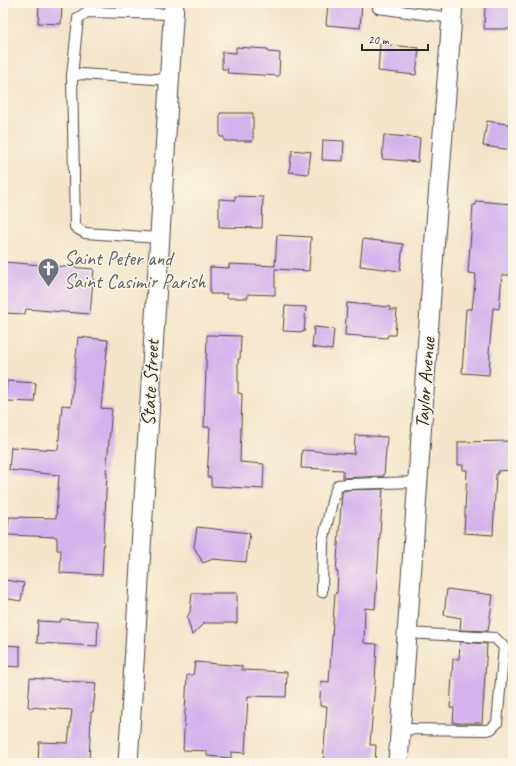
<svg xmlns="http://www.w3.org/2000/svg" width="516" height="766" font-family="Caveat,sans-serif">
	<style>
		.building { fill: #d3b3ed }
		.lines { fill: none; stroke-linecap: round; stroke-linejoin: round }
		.service-casing { stroke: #494743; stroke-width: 12 }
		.minor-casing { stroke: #494743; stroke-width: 21 }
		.service { stroke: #fff; stroke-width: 10 }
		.minor { stroke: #fff; stroke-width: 19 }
		.labels { text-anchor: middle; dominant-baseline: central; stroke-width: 3; stroke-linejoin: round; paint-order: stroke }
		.worship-label { font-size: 20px; fill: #5b616d; stroke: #fcf5e5; text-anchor: start }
		.street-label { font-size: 20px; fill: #2b2b2b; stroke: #fcf5e5 }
	</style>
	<rect width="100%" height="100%" fill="#fcf5e5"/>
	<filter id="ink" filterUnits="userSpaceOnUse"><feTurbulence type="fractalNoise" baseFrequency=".025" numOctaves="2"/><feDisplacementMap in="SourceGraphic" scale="8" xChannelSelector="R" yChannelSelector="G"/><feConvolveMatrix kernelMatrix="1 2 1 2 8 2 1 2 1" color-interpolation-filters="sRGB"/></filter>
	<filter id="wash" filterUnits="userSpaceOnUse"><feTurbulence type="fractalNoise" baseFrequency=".012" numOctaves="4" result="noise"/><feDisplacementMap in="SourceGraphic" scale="16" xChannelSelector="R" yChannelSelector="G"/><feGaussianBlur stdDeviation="0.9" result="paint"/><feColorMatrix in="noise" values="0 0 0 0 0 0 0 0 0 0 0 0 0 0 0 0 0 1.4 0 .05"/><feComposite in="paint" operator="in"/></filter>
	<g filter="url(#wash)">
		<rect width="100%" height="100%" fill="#f3e5c9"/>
		<g id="blocks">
			<g class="building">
				<path d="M 39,3 L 62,3 L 61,24 L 38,23 Z"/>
				<path d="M 328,3 L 362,3 L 360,28 L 326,25 Z"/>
				<path d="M 485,4 L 513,4 L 513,29 L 484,29 Z"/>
				<path d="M 380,44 L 419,48 L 416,75 L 378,71 Z"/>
				<path d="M 236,47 L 268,49 L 268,52 L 280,53 L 279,76 L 227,73 L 228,69 L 222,69 L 222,52 L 236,53 Z"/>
				<path d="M 220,113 L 253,113 L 253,141 L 224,141 L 224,137 L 220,137 Z"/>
				<path d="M 487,121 L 513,125 L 513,150 L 483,146 Z"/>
				<path d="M 384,135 L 420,138 L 418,162 L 382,159 Z"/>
				<path d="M 323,140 L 344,141 L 343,161 L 322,160 Z"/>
				<path d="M 292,150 L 311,152 L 308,174 L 289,172 Z"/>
				<path d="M 235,196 L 263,197 L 262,228 L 219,227 L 219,199 L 235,200 Z"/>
				<path d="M 476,201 L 513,204 L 510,275 L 502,275 L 499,309 L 493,308 L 489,353 L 490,354 L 489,375 L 462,373 L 466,309 L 472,309 L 476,274 L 468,273 L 473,205 L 476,205 Z"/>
				<path d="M 277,235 L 311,237 L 309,271 L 275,269 L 275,295 L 248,294 L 248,298 L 227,298 L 227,294 L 210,294 L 210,267 L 229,268 L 229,264 L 275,266 Z"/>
				<path d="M 363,239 L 403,244 L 400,271 L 360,266 Z"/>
				<path d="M 3,262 L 94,269 L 90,314 L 26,309 L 25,314 L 3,313 Z"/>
				<path d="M 347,303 L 390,307 L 390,310 L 397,310 L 395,335 L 388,335 L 387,338 L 345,335 Z"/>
				<path d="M 285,306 L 306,307 L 304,332 L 283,331 Z"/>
				<path d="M 314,327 L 334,329 L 332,350 L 312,347 Z"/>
				<path d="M 207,335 L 241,336 L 240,359 L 238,359 L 238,393 L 242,394 L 240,462 L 264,464 L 263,489 L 211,486 L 211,477 L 207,477 L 210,427 L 204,427 Z"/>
				<path d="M 78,337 L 108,340 L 101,408 L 112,409 L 106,473 L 107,473 L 102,575 L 60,573 L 61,550 L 57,550 L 57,537 L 8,535 L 9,517 L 56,518 L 59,475 L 9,470 L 11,447 L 58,450 L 62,405 L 71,406 Z"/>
				<path d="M 7,381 L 36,383 L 34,402 L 5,401 Z"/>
				<path d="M 355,435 L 387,437 L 384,476 L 343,478 L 343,470 L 301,468 L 302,450 L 354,454 Z"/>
				<path d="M 513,441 L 513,461 L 509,461 L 510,470 L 498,471 L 498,474 L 496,474 L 493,535 L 464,533 L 467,470 L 463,470 L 463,465 L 458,465 L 458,442 Z"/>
				<path d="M 383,489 L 375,609 L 365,608 L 364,643 L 377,644 L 375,682 L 370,745 L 376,745 L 375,763 L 323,763 L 327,706 L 320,706 L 320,698 L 321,681 L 329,682 L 335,593 L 337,593 L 338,572 L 336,572 L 342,492 L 343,491 L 347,490 Z"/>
				<path d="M 197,527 L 250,533 L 246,562 L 213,559 L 203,563 L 194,547 Z"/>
				<path d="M 5,580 L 24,583 L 21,601 L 3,598 Z"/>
				<path d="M 447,589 L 493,595 L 488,631 L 460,630 L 461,618 L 444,615 Z"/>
				<path d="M 192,593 L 237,593 L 237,623 L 204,623 L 192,635 L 187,617 L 190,612 Z"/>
				<path d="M 61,619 L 98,621 L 97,646 L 37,643 L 38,621 L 60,622 Z"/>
				<path d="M 460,642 L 487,644 L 482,723 L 453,723 L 454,708 L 450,708 L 453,659 L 459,659 Z"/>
				<path d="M 3,645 L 20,646 L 20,667 L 3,666 Z"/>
				<path d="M 195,662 L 242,666 L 242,670 L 287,672 L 286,697 L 248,696 L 245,753 L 231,752 L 231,758 L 207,756 L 207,751 L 183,750 L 187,675 L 193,675 Z"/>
				<path d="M 30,678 L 96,683 L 93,712 L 91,712 L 89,763 L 38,763 L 39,742 L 68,743 L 72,710 L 28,707 Z"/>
			</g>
		</g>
	</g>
	<g filter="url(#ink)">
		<use href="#blocks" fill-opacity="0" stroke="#494743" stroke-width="1"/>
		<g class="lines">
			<defs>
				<g id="service">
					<path d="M 378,8 L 452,18"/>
					<path d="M 72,76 L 78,18 L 87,12 L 173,14"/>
					<path d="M 159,238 L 85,233 L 75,227 L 72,76 L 81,74 L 169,80"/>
					<path d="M 322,592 L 323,542 L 333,497 L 338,485 L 347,484 L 418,482"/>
					<path d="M 400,729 L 486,730 L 491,729 L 497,723 L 504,647 L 495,638 L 407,633"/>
				</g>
				<g id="minor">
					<path d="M 128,763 L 174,3"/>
					<path d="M 398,763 L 435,237 L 453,3"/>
				</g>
			</defs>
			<use href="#service" class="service-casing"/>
			<use href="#minor" class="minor-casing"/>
			<use href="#service" class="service"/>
			<use href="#minor" class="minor"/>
		</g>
	</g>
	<defs>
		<symbol id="church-pin" viewBox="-11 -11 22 30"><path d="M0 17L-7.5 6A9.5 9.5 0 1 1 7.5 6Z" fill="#6b7280" stroke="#fcf5e5"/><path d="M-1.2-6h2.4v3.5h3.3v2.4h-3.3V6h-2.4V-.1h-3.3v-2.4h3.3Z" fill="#fff"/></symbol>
	</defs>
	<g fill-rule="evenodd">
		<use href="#church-pin" x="36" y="256" width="25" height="34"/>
	</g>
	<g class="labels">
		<g class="worship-label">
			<text x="64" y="258">Saint Peter and<tspan x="64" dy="23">Saint Casimir Parish</tspan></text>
		</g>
		<g class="street-label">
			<text transform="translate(150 383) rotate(-87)">State Street</text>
			<text transform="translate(425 383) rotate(-86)">Taylor Avenue</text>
		</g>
	</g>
	<rect width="516" height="766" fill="none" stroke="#fcf5e5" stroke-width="16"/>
	<path d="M362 44v6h66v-6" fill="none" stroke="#2b2b2b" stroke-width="2"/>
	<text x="368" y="44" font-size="12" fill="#2b2b2b" stroke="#fcf5e5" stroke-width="3" paint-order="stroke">20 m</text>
</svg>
